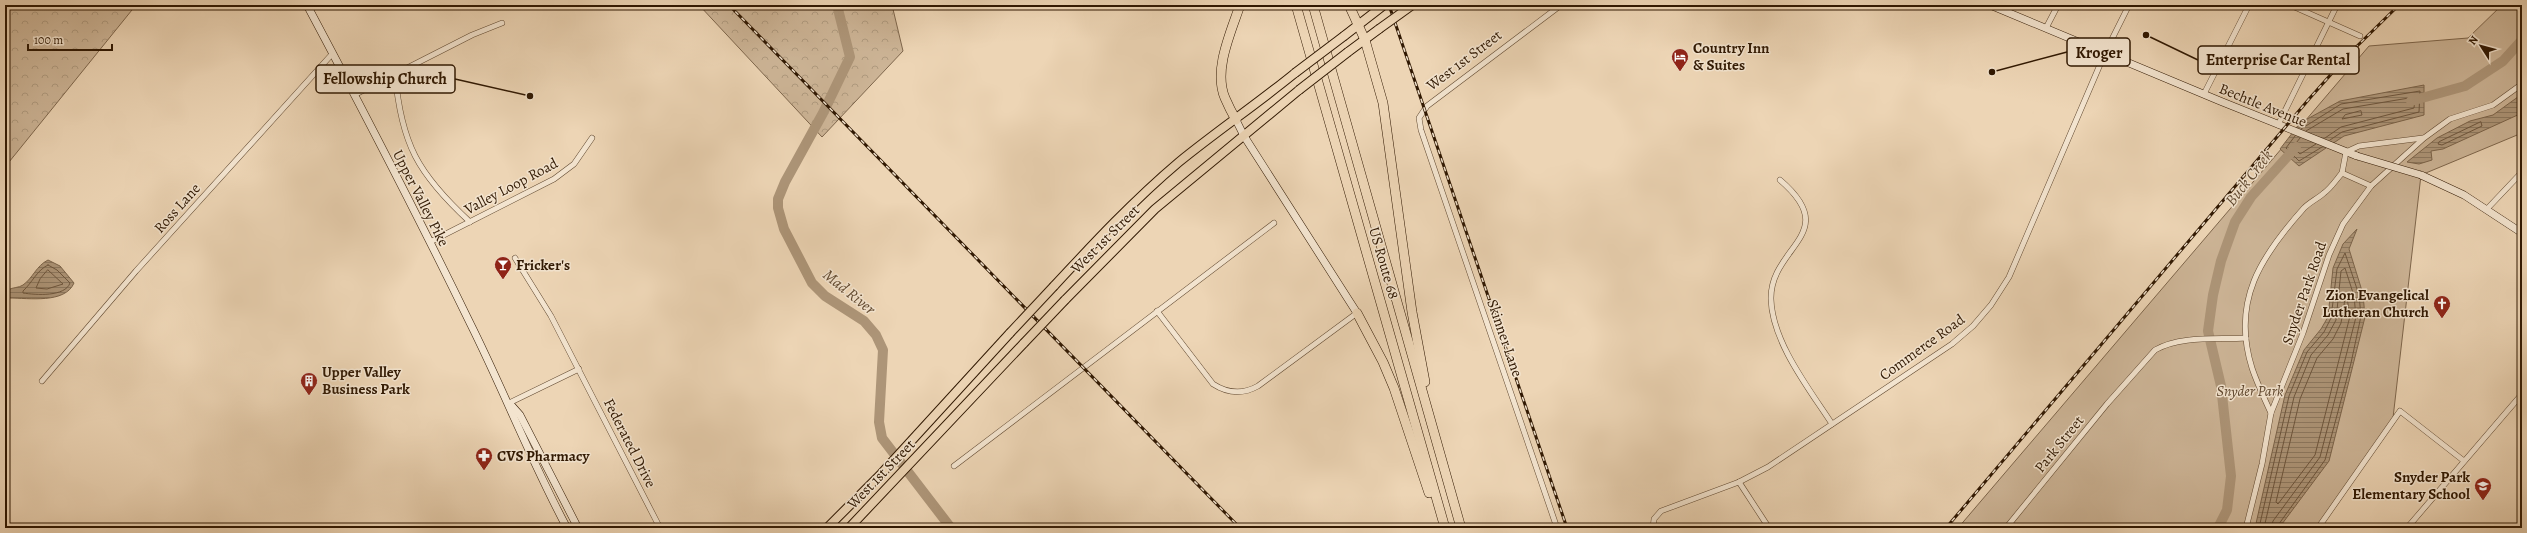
<svg xmlns="http://www.w3.org/2000/svg" width="2527" height="533" font-family="Alegreya,serif">
	<style>
		.forest { fill: url(#forest-crowns); stroke: #7e664c }
		.green { fill: #cdb597; stroke: #7e664c }
		.water { fill: url(#water-rules); stroke: #7b6349 }
		.lines { fill: none; stroke-linecap: round; stroke-linejoin: round }
		.shore { stroke: #6e563d; stroke-width: 1 }
		.river { stroke: #ad9578; stroke-width: 10 }
		.street-casing { stroke: #5f472f; stroke-width: 6 }
		.secondary-casing { stroke: #301802; stroke-width: 8 }
		.primary-casing { stroke: #301802; stroke-width: 10 }
		.highway-casing { stroke: #301802; stroke-width: 10 }
		.street { stroke: #f3e4cf; stroke-width: 5 }
		.secondary { stroke: #f3e4cf; stroke-width: 7 }
		.primary { stroke: #edd5b5; stroke-width: 8 }
		.highway { stroke: #edd5b5; stroke-width: 9 }
		.rail-casing { stroke: #301802; stroke-width: 3 }
		.rail { stroke: #f3e4cf; stroke-width: 1.5; stroke-dasharray: 4.5; stroke-linecap: butt }
		.secondary-bridge-casing { stroke: #301802; stroke-width: 8; stroke-linecap: butt }
		.primary-bridge-casing { stroke: #301802; stroke-width: 10; stroke-linecap: butt }
		.secondary-bridge { stroke: #f3e4cf; stroke-width: 7 }
		.primary-bridge { stroke: #edd5b5; stroke-width: 8 }
		.labels { text-anchor: middle; dominant-baseline: central; stroke-width: 3; stroke-linejoin: round; paint-order: stroke }
		.poi-label { font-size: 15px; font-weight: bold; fill: #301802; stroke: #f3e4cf; text-anchor: start }
		.street-label { font-size: 15px; fill: #301802; stroke: #f3e4cf }
		.park-label { font-size: 15px; font-style: italic; fill: #5f472f; stroke: #f3e4cf }
		.water-label { font-size: 16px; font-style: italic; fill: #624a31; stroke: #f3e4cf }
		.leader { fill: none; stroke: #301802; stroke-width: 1.5 }
		.callout-dot { fill: #301802; stroke: #f3e4cf; stroke-width: 1.5 }
		.callout { fill: #f3e4cf; stroke: #301802; stroke-width: 1.5 }
		.callout-label { font-size: 16px; text-anchor: middle; font-weight: bold; fill: #301802 }
	</style>
	<defs>
		<pattern id="forest-crowns" width="20" height="18" patternUnits="userSpaceOnUse"><rect width="20" height="18" fill="#cdb597"/><path d="M2 6a3 3 0 1 1 6 0M12 15a3 3 0 1 1 6 0" fill="none" stroke="#b09b80"/></pattern>
		<pattern id="water-rules" width="6" height="5" patternUnits="userSpaceOnUse"><rect width="6" height="5" fill="#ad9578"/><path d="M0 2.5h6" fill="none" stroke="#8d7960"/></pattern>
	</defs>
	<rect width="100%" height="100%" fill="#edd5b5"/>
	<filter id="stains"><feTurbulence type="fractalNoise" baseFrequency=".005" numOctaves="4"/><feColorMatrix values="0 0 0 0 .2 0 0 0 0 .09 0 0 0 0 .02 0 0 0 .5 -.17"/></filter>
	<radialGradient id="worn" r=".72"><stop offset=".6" stop-color="#630" stop-opacity="0"/><stop offset="1" stop-color="#630" stop-opacity=".3"/></radialGradient>
	<g class="forest">
		<path d="M 5,5 L 136,5 L 5,167 Z"/>
		<path d="M 699,5 L 892,5 L 903,51 L 822,137 Z"/>
	</g>
	<path class="green" d="M 2502,5 L 2522,5 L 2522,133 L 2421,175 L 2393,418 L 2317,528 L 1958,528 L 2369,46 L 2468,38 Z"/>
	<g class="water">
		<path d="M 2424,85 L 2424,115 L 2344,136 L 2299,166 L 2280,149 L 2300,123 L 2340,101 Z"/>
		<path d="M 2522,94 L 2522,113 L 2443,149 L 2431,151 L 2432,160 L 2419,164 L 2407,162 L 2437,138 L 2470,121 L 2493,115 Z"/>
		<path d="M 2357,229 L 2349,249 L 2363,294 L 2365,317 L 2329,461 L 2279,528 L 2255,528 L 2285,395 L 2304,350 L 2321,329 L 2328,317 L 2333,268 L 2343,244 Z"/>
		<path d="M 48,260 L 60,266 L 74,283 C 65,304 29,298 9,298 L 8,290 C 13,287 19,288 23,285 C 33,278 36,266 48,260 Z"/>
	</g>
	<g class="lines">
		<g class="shore">
			<path d="M 2361,111 L 2362,115 L 2342,119 L 2345,115 Z"/>
			<path d="M 2481,122 L 2482,126 L 2442,145 L 2438,144 L 2439,142 Z"/>
			<path d="M 2301,129 L 2341,104 L 2420,91 L 2419,112 L 2342,132 L 2330,140"/>
			<path d="M 2306,131 L 2343,109 L 2415,97 L 2414,108 L 2341,127 L 2325,138"/>
			<path d="M 2295,136 L 2286,148 L 2299,161 L 2322,147"/>
			<path d="M 2300,138 L 2293,147 L 2300,154 L 2316,144"/>
			<path d="M 48,265 L 57,270 L 70,283 C 65,297 36,295 23,293 L 23,291 C 32,283 37,270 48,265 Z"/>
			<path d="M 48,270 L 63,284 L 47,289 L 36,288 L 40,279 Z"/>
			<path d="M 2347,298 L 2350,316 L 2315,455 L 2278,504 L 2276,502 L 2300,399 L 2317,358 L 2333,339 L 2341,323 L 2345,299 Z"/>
			<path d="M 2259,528 L 2289,396 L 2307,352 L 2324,332 L 2331,318 L 2337,269 L 2345,253 L 2359,295 L 2361,316 L 2351,363 L 2325,460 L 2276,528"/>
			<path d="M 2264,528 L 2294,397 L 2311,355 L 2328,335 L 2336,320 L 2341,271 L 2345,268 L 2354,296 L 2356,317 L 2320,457 L 2273,521 L 2271,528"/>
		</g>
		<g class="river">
			<path d="M 837,5 L 850,57 L 823,113 L 785,182 L 778,199 L 778,208 L 784,229 L 812,283 L 825,296 L 864,321 L 876,335 L 883,350 L 879,422 L 882,438 L 951,528"/>
			<path d="M 2411,101 L 2465,86 L 2503,61 L 2522,40"/>
			<path d="M 2218,528 L 2227,510 L 2231,476 L 2221,386 L 2208,331 L 2213,295 L 2221,261 L 2235,222 L 2251,197 L 2296,147"/>
		</g>
		<defs>
			<g id="street">
				<path d="M 2290,5 L 2360,36"/>
				<path d="M 2046,28 L 2058,5"/>
				<path d="M 395,73 C 401,144 418,174 470,222"/>
				<path d="M 2204,94 L 2249,5"/>
				<path d="M 354,95 L 472,35 L 502,23"/>
				<path d="M 2278,125 L 2337,5"/>
				<path d="M 2342,173 L 2346,152 L 2359,146 L 2423,138"/>
				<path d="M 1780,180 C 1843,234 1770,246 1771,299 C 1772,342 1810,390 1832,424"/>
				<path d="M 2487,209 L 2522,172"/>
				<path d="M 430,242 L 554,179 L 574,164 L 592,138"/>
				<path d="M 515,258 L 551,316 L 660,528"/>
				<path d="M 1157,311 L 1213,384 C 1227,393 1242,395 1258,386 L 1357,313"/>
				<path d="M 42,381 L 136,271 L 333,53"/>
				<path d="M 509,403 L 579,369"/>
				<path d="M 2271,413 C 2264,398 2257,383 2252,368 C 2231,301 2261,256 2304,208 C 2310,202 2317,199 2324,193 C 2331,188 2336,180 2342,173 L 2371,186"/>
				<path d="M 954,466 L 1274,223"/>
				<path d="M 1739,482 L 1769,528"/>
				<path d="M 1557,528 L 1421,130 L 1419,118 L 1427,106 L 1561,5"/>
				<path d="M 1653,528 L 1654,519 L 1661,511 L 1739,482 L 1768,467 L 1952,344 L 1973,326 L 1991,305 L 2009,277 L 2105,53 L 2129,5"/>
				<path d="M 2006,528 L 2107,404 L 2155,350 C 2181,335 2218,340 2246,338"/>
				<path d="M 2246,528 L 2262,464 L 2271,413 L 2303,333 L 2329,255 L 2343,224 L 2371,186 L 2424,138 L 2450,119 L 2493,105 L 2522,84"/>
				<path d="M 2318,528 L 2400,411 L 2464,461"/>
				<path d="M 2407,528 L 2522,394"/>
			</g>
			<g id="secondary">
				<path d="M 307,5 C 363,110 418,216 470,323 C 504,391 531,461 567,528"/>
				<path d="M 1990,5 L 2220,101 L 2357,156"/>
				<path d="M 1236,120 L 1244,136 L 1357,313"/>
				<path d="M 2421,175 L 2464,195 L 2522,233"/>
				<path d="M 512,406 L 520,415 L 578,528"/>
			</g>
			<g id="primary">
				<path d="M 1344,36 L 1384,5"/>
				<path d="M 1348,52 L 1379,29"/>
				<path d="M 1054,286 C 1094,243 1134,200 1179,162 C 1217,131 1257,104 1295,73"/>
				<path d="M 1065,300 L 1155,209 L 1299,90"/>
				<path d="M 827,528 L 881,474 L 1010,333"/>
				<path d="M 849,528 L 1024,343"/>
			</g>
			<g id="highway">
				<path d="M 1296,5 L 1445,528"/>
				<path d="M 1313,5 L 1461,528"/>
				<path d="M 1349,5 L 1365,40 L 1383,103 L 1412,312 L 1425,382"/>
				<path d="M 1236,120 C 1232,113 1228,105 1225,98 C 1213,70 1231,32 1240,5"/>
				<path d="M 1357,313 L 1383,362 L 1394,388 L 1429,493"/>
			</g>
		</defs>
		<use href="#street" class="street-casing"/>
		<use href="#secondary" class="secondary-casing"/>
		<use href="#primary" class="primary-casing"/>
		<use href="#highway" class="highway-casing"/>
		<use href="#street" class="street"/>
		<use href="#secondary" class="secondary"/>
		<use href="#primary" class="primary"/>
		<use href="#highway" class="highway"/>
		<defs>
			<g id="rail">
				<path d="M 729,5 L 1240,528"/>
				<path d="M 1389,5 L 1567,528"/>
				<path d="M 1946,528 L 2309,99 L 2350,53 L 2399,5"/>
			</g>
		</defs>
		<use href="#rail" class="rail-casing"/>
		<use href="#rail" class="rail"/>
		<defs>
			<path id="secondary-bridge" d="M 2357,156 L 2421,175"/>
			<g id="primary-bridge">
				<path d="M 1379,29 L 1411,6"/>
				<path d="M 1295,73 L 1344,36"/>
				<path d="M 1299,90 L 1348,52"/>
				<path d="M 1010,333 L 1054,286"/>
				<path d="M 1024,343 L 1065,300"/>
			</g>
		</defs>
		<use href="#secondary-bridge" class="secondary-bridge-casing"/>
		<use href="#primary-bridge" class="primary-bridge-casing"/>
		<use href="#secondary-bridge" class="secondary-bridge"/>
		<use href="#primary-bridge" class="primary-bridge"/>
	</g>
	<defs>
		<symbol id="hotel-pin" viewBox="-11 -11 22 30"><path d="M0 17L-7.5 6A9.5 9.5 0 1 1 7.5 6Z" fill="#8f2418" stroke="#f3e4cf"/><path d="M-6-4.5h1.5V1H6V5H4.5V3h-9V5H-6ZM-4 0a1.8 1.8 0 1 1 3.6 0ZM.5 0V-2.5h3Q6-2.5 6 0Z" fill="#fff"/></symbol>
		<symbol id="bar-pin" viewBox="-11 -11 22 30"><path d="M0 17L-7.5 6A9.5 9.5 0 1 1 7.5 6Z" fill="#8f2418" stroke="#f3e4cf"/><path d="M-6-5H6L.8 .8V4.5H3.5V6h-7V4.5H-.8V.8Z" fill="#fff"/></symbol>
		<symbol id="church-pin" viewBox="-11 -11 22 30"><path d="M0 17L-7.5 6A9.5 9.5 0 1 1 7.5 6Z" fill="#8f2418" stroke="#f3e4cf"/><path d="M-1.2-6h2.4v3.5h3.3v2.4h-3.3V6h-2.4V-.1h-3.3v-2.4h3.3Z" fill="#fff"/></symbol>
		<symbol id="building-pin" viewBox="-11 -11 22 30"><path d="M0 17L-7.5 6A9.5 9.5 0 1 1 7.5 6Z" fill="#8f2418" stroke="#f3e4cf"/><path d="M-4-6H4V6H1V3H-1V6H-4ZM-2.5-4.3h1.7v1.8h-1.7ZM.8-4.3h1.7v1.8H.8ZM-2.5-1h1.7V.8h-1.7ZM.8-1h1.7V.8H.8Z" fill="#fff"/></symbol>
		<symbol id="pharmacy-pin" viewBox="-11 -11 22 30"><path d="M0 17L-7.5 6A9.5 9.5 0 1 1 7.5 6Z" fill="#8f2418" stroke="#f3e4cf"/><path d="M-2-6h4v4h4v4h-4v4h-4v-4h-4v-4h4Z" fill="#fff"/></symbol>
		<symbol id="school-pin" viewBox="-11 -11 22 30"><path d="M0 17L-7.5 6A9.5 9.5 0 1 1 7.5 6Z" fill="#8f2418" stroke="#f3e4cf"/><path d="M0-5L7-2L0 1L-7-2ZM-4 1L0 2.5L4 1V4Q0 6-4 4Z" fill="#fff"/></symbol>
	</defs>
	<g fill-rule="evenodd">
		<use href="#hotel-pin" x="1670" y="47" width="20" height="27"/>
		<use href="#bar-pin" x="493" y="255" width="20" height="27"/>
		<use href="#church-pin" x="2432" y="294" width="20" height="27"/>
		<use href="#building-pin" x="299" y="371" width="20" height="27"/>
		<use href="#pharmacy-pin" x="474" y="446" width="20" height="27"/>
		<use href="#school-pin" x="2473" y="476" width="20" height="27"/>
	</g>
	<g class="labels">
		<g class="poi-label">
			<text x="1693" y="48">Country Inn<tspan x="1693" dy="17">&amp; Suites</tspan></text>
			<text x="516" y="265">Fricker's</text>
			<text x="2429" y="295" text-anchor="end">Zion Evangelical<tspan x="2429" dy="17">Lutheran Church</tspan></text>
			<text x="322" y="372">Upper Valley<tspan x="322" dy="17">Business Park</tspan></text>
			<text x="497" y="456">CVS Pharmacy</text>
			<text x="2470" y="477" text-anchor="end">Snyder Park<tspan x="2470" dy="17">Elementary School</tspan></text>
		</g>
		<g class="street-label">
			<text transform="translate(1464 60) rotate(-37)">West 1st Street</text>
			<text transform="translate(2263 105) rotate(22)">Bechtle Avenue</text>
			<text transform="translate(511 186) rotate(-28)">Valley Loop Road</text>
			<text transform="translate(421 198) rotate(63)">Upper Valley Pike</text>
			<text transform="translate(177 208) rotate(-48)">Ross Lane</text>
			<text transform="translate(1105 239) rotate(-45)">West 1st Street</text>
			<text transform="translate(1384 263) rotate(74)">US Route 68</text>
			<text transform="translate(2304 293) rotate(-71)">Snyder Park Road</text>
			<text transform="translate(1505 338) rotate(71)">Skinner Lane</text>
			<text transform="translate(1922 347) rotate(-36)">Commerce Road</text>
			<text transform="translate(630 443) rotate(63)">Federated Drive</text>
			<text transform="translate(2059 444) rotate(-51)">Park Street</text>
			<text transform="translate(881 474) rotate(-46)">West 1st Street</text>
		</g>
		<g class="park-label">
			<text x="2250" y="391">Snyder Park</text>
		</g>
		<g class="water-label">
			<text transform="translate(2249 178) rotate(-52)">Buck Creek</text>
			<text transform="translate(849 292) rotate(39)">Mad River</text>
		</g>
	</g>
	<path class="leader" d="M1992 72L2067 52M2146 35L2198 60M530 96L455 79"/>
	<g class="callout-dot">
		<circle cx="1992" cy="72" r="4"/>
		<circle cx="2146" cy="35" r="4"/>
		<circle cx="530" cy="96" r="4"/>
	</g>
	<g class="callout">
		<rect x="2067" y="38" width="63" height="28" rx="4"/>
		<rect x="2198" y="46" width="161" height="28" rx="4"/>
		<rect x="316" y="65" width="139" height="28" rx="4"/>
	</g>
	<g class="callout-label">
		<text x="2099" y="58">Kroger</text>
		<text x="2278" y="65">Enterprise Car Rental</text>
		<text x="385" y="84">Fellowship Church</text>
	</g>
	<rect width="2527" height="533" fill="none" stroke="#edd5b5" stroke-width="20"/>
	<rect x="6" y="6" width="2515" height="521" fill="none" stroke="#301802" stroke-width="2"/>
	<rect x="10" y="10" width="2507" height="513" fill="none" stroke="#301802"/>
	<g transform="translate(2481 46) rotate(306)" stroke="#f3e4cf" stroke-width="3" paint-order="stroke">
	<path d="M0-3L7 15L0 10L-7 15Z" fill="#301802"/>
	<text y="-6" font-size="11" font-weight="bold" text-anchor="middle" fill="#301802">N</text>
	</g>
	<path d="M28 44v6h84v-6" fill="none" stroke="#301802" stroke-width="2"/>
	<text x="34" y="44" font-size="12" fill="#301802" stroke="#f3e4cf" stroke-width="3" paint-order="stroke">100 m</text>
	<rect width="100%" height="100%" filter="url(#stains)"/>
	<rect width="100%" height="100%" fill="url(#worn)"/>
</svg>
